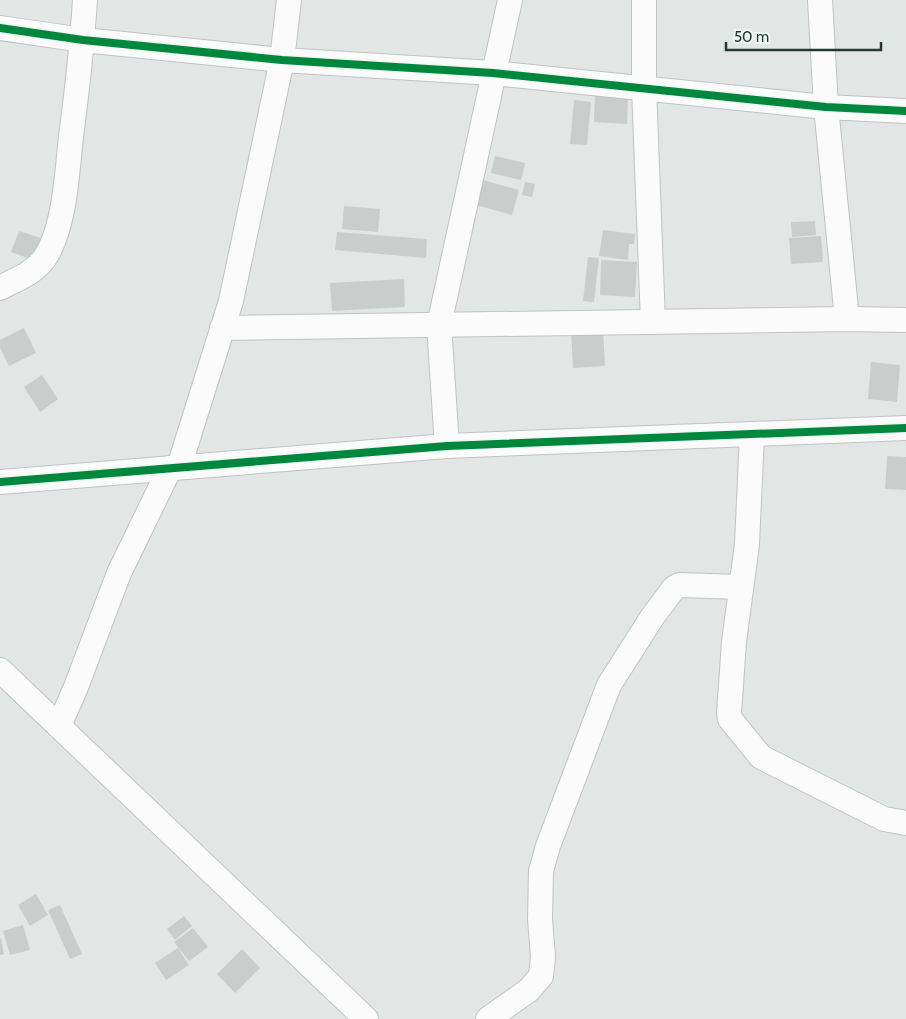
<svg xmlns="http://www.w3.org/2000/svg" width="906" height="1019" font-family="Cabin,sans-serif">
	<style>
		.building { fill: #c9cecc }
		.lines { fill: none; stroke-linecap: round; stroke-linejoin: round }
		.street-casing { stroke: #bfc4c2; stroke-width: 26 }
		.street { stroke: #fbfbfb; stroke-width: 24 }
		.cycleway-casing { stroke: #eff7f3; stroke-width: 11 }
		.cycleway { stroke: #00873e; stroke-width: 8 }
	</style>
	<rect width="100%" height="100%" fill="#e2e7e5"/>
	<g class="building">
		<path d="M 595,95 L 628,97 L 627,124 L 594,122 Z"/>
		<path d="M 574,100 L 591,102 L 587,145 L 570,144 Z"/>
		<path d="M 495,156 L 525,163 L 521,180 L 491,173 Z"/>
		<path d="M 483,180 L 519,190 L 512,215 L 476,205 Z"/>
		<path d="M 525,182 L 535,184 L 532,197 L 522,195 Z"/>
		<path d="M 344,206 L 380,209 L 378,232 L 342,229 Z"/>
		<path d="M 815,221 L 816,235 L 792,237 L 791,222 Z"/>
		<path d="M 603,230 L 635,234 L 634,244 L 629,244 L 628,260 L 599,256 Z"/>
		<path d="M 19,231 L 41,238 L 33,260 L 11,252 Z"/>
		<path d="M 337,232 L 427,239 L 426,258 L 335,250 Z"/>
		<path d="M 821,236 L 823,262 L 791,264 L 789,238 Z"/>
		<path d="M 588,257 L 599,258 L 594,302 L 583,301 Z"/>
		<path d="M 601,260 L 637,262 L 635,297 L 600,295 Z"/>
		<path d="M 404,279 L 405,307 L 332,311 L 330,283 Z"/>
		<path d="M 24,328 L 36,353 L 9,366 L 0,348 L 0,340 Z"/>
		<path d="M 603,329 L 605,366 L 573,368 L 571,331 Z"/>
		<path d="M 871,362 L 900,365 L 897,402 L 868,399 Z"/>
		<path d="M 42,375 L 58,399 L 40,412 L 24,387 Z"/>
		<path d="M 887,456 L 906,457 L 906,490 L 885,489 Z"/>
		<path d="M 36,894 L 48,915 L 30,926 L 18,905 Z"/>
		<path d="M 60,905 L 82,954 L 70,959 L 48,910 Z"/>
		<path d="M 184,916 L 192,926 L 175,940 L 167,929 Z"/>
		<path d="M 23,925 L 30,950 L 10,955 L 3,931 Z"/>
		<path d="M 193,928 L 208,947 L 189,961 L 174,942 Z"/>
		<path d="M 1,938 L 4,954 L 0,955 L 0,939 Z"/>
		<path d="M 178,948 L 189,965 L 166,980 L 155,963 Z"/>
		<path d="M 242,949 L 260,968 L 235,993 L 217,974 Z"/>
	</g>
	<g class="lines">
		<defs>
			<g id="street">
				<path d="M 644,0 L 644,88 L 653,322"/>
				<path d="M 820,0 L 826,107 L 847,319"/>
				<path d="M 0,28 L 83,40 L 282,60 L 493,73 L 826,107 L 906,111"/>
				<path d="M 0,288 C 15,280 34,273 44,259 C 65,229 67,172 71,137 C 77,91 82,46 85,0"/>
				<path d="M 222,328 L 847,319 L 906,320"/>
				<path d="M 752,434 L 747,544 L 734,642 L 729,713 L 730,719 L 761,757 L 884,819 L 906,823"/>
				<path d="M 447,446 L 439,325 L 510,0"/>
				<path d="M 179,467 L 231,301 L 282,60 L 289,0"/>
				<path d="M 0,482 L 447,446 L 906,428"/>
				<path d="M 0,670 L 366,1019"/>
				<path d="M 59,726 L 76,687 L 119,573 L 170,468"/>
				<path d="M 488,1019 L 529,990 L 541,976 L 543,957 L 540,919 L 541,871 L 548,846 L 609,685 L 653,616 L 674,588 L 679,585 L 741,587"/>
			</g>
		</defs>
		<use href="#street" class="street-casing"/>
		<use href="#street" class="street"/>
		<defs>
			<g id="cycleway">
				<path d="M 0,28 L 83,40 L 282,60 L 493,73 L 826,107 L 906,111"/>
				<path d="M 0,482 L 447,446 L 906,428"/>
			</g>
		</defs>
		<use href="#cycleway" class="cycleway-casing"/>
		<use href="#cycleway" class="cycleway"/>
	</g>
	<path d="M726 42v8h155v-8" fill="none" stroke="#213932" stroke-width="2.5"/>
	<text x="734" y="42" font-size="15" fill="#213932" stroke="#eff7f3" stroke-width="4" paint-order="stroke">50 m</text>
</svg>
